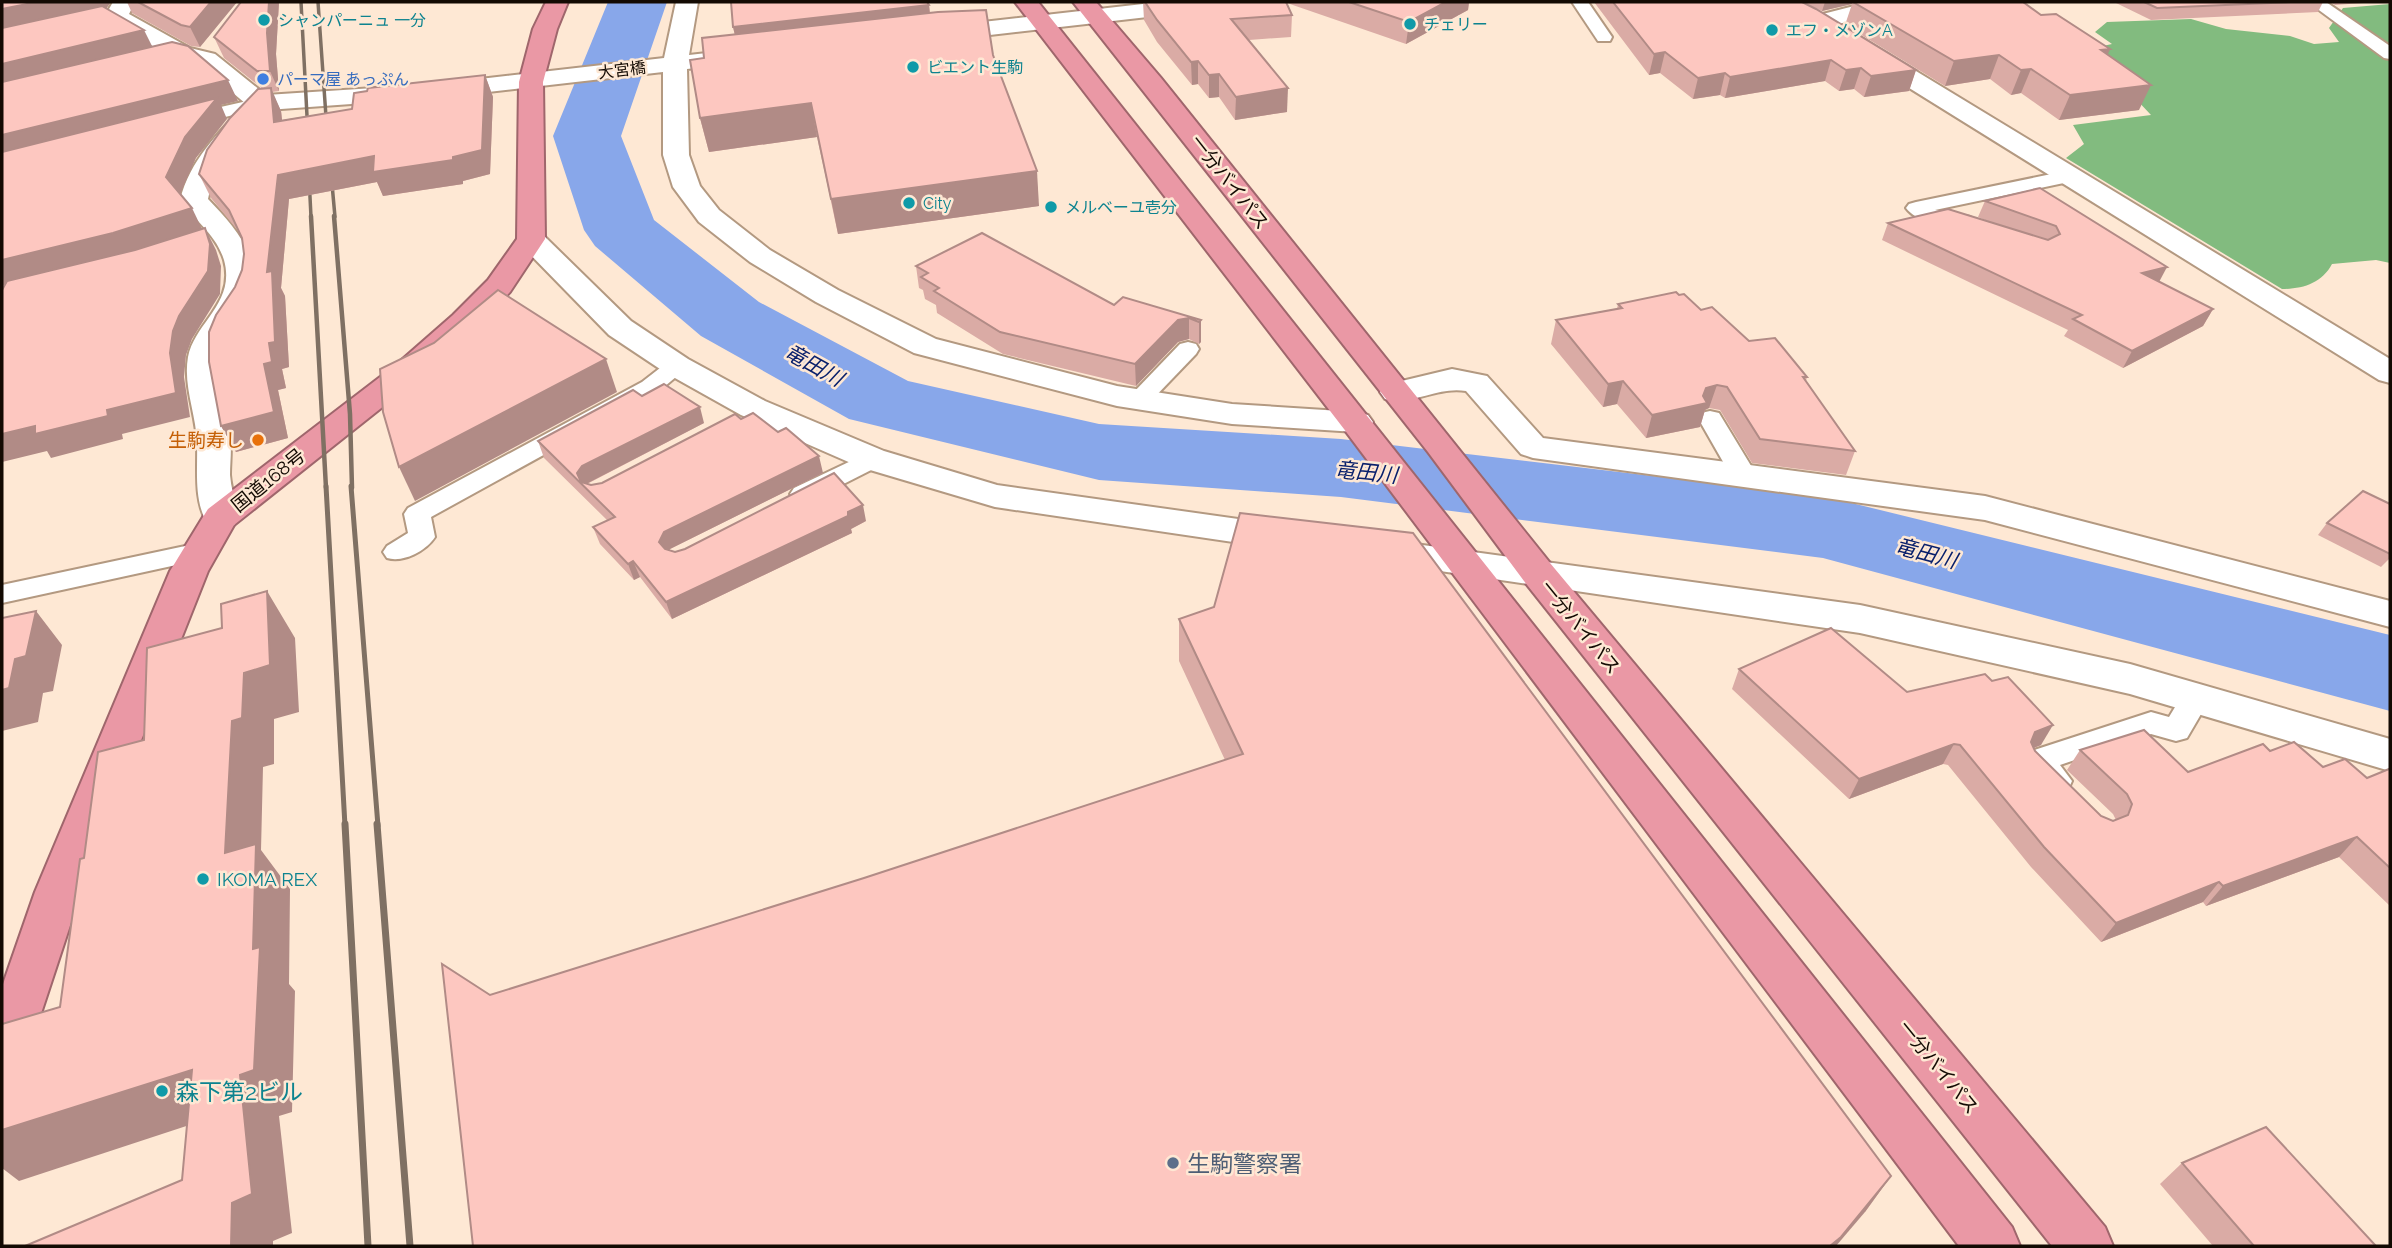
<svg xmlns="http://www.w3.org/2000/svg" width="2392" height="1248" font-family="Raleway,'Noto Sans JP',sans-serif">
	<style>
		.forest { fill: #82bb7f }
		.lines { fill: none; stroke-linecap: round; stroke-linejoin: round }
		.river { fill: #88a7ea; fill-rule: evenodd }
		.lane-casing { stroke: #b39981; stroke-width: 4 }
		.street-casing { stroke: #b39981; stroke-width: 4 }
		.secondary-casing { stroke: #b39981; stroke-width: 4 }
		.highway-casing { stroke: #9f666c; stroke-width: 4 }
		.lane { fill: #fff; fill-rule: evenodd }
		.street { fill: #fff; fill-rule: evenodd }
		.secondary { fill: #fff; fill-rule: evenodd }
		.highway { fill: #ea98a5; fill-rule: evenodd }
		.rail-far3 { stroke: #7f7063; stroke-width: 3.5 }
		.rail-far2 { stroke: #7f7063; stroke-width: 4.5 }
		.rail-far1 { stroke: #7f7063; stroke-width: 5 }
		.rail { stroke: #7f7063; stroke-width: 7 }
		.wall { fill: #daaba5 }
		.shaded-wall { fill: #b18b86 }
		.building { fill: #fdc7c0; stroke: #b18b86; stroke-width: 2 }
		.culture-dot { fill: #0f9aa8; stroke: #fee8d4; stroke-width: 2.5 }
		.shop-dot { fill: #3f7fe0; stroke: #fee8d4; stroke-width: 2.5 }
		.food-dot { fill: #e8710a; stroke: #fee8d4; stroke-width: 2.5 }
		.service-dot { fill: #5c6f8a; stroke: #fee8d4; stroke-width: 2.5 }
		.labels { text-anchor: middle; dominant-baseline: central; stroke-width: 5; stroke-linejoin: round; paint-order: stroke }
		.far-culture-label { font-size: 16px; fill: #0d838f; stroke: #fee8d4; text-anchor: start }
		.far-street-label { font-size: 16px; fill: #130a03; stroke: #fee8d4 }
		.far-shop-label { font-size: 16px; fill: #366cbe; stroke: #fee8d4; text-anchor: start }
		.street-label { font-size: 19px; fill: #130a03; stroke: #fee8d4 }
		.food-label { font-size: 19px; fill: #c56008; stroke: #fee8d4; text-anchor: end }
		.culture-label { font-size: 19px; fill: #0d838f; stroke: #fee8d4; text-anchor: start }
		.water-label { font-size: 21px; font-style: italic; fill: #09206c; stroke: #fee8d4 }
		.near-culture-label { font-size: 23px; fill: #0d838f; stroke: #fee8d4; text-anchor: start }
		.near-service-label { font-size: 23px; fill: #4e5e75; stroke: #fee8d4; text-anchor: start }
	</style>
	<rect width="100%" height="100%" fill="#fee8d4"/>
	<path class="forest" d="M 2390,4 L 2390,263 L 2376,260 L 2332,264 C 2322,283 2303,289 2282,289 L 2066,158 L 2084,144 L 2073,125 L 2151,115 L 2089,49 L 2112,44 L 2095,32 L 2107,22 L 2191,19 L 2226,29 L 2290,36 L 2314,44 L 2339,42 L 2329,28 L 2343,8 Z"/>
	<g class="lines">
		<path class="river" d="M 608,2 L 667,2 L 621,136 L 654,220 L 759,302 L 908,381 L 1099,424 L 1341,439 L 1823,496 L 2390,635 L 2390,711 L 1823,558 L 1341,497 L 1099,480 L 849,419 L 701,336 L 595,246 L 584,230 L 553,136 Z"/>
		<defs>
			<g id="lane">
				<path d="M 1572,2 L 1588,2 L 1612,37 L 1610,41 L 1598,41 Z"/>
				<path d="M 2308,2 L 2326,2 L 2390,46 L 2390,59 L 2384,58 Z"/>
				<path d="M 260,98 L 269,103 L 266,107 L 188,126 L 179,120 L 181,116 Z"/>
				<path d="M 2071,170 L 2081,176 L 2078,180 L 1935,210 L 1970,217 L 1973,221 L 1970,225 C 1952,230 1918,224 1906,208 L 1909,204 L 1916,202 Z"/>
				<path d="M 1188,342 L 1196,344 L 1199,349 L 1196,354 L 1148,404 L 1132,404 L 1128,399 L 1132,394 L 1180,344 Z"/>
				<path d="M 677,359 L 685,361 L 689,366 L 658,392 L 431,517 L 435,537 C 426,551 403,563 387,558 L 383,552 L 387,546 L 408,533 L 404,514 L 408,508 L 642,382 L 669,361 Z"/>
				<path d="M 1710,411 L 1719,413 L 1722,418 L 1756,474 L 1752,480 L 1743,482 L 1734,480 L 1730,474 L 1698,418 L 1701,413 Z"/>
				<path d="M 872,451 L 881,453 L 884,459 L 881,465 L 812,500 L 803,502 L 794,500 L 790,494 L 794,488 Z"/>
				<path d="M 204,542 L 213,545 L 217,551 L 213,557 L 2,603 L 2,585 Z"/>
				<path d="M 2196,686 L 2206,689 L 2211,697 L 2187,738 L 2176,741 L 2151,734 L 2060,765 L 2072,781 L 2068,790 C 2047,796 2030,779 2021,761 L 2025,753 L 2151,712 L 2169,717 L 2186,689 Z"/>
			</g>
			<g id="street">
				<path d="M 113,2 L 135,2 L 129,14 L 190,48 L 215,54 L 266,95 L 436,84 L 664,58 L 676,2 L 698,2 L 689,55 L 742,49 L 750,51 L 754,56 L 750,61 L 742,63 L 687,69 L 689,155 L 700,186 L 719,210 L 770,250 L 838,290 L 936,339 L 1117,386 L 1232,404 L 1356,412 L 1368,415 L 1373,422 L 1368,429 L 1356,432 L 1232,424 L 1117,406 L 914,353 L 816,302 L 750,262 L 699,222 L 673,187 L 663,155 L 663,72 L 436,98 L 267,110 C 242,137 216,161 208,199 C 237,229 270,266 246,311 C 238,327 223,339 220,357 C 216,384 226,412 230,437 C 232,449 230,462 230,475 C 231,489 236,503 239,517 L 234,525 L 221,529 L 208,525 C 193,500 198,470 197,442 C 196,414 183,386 188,357 C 195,322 236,303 224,260 C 216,234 195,221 180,200 C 190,160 218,133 246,104 L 199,64 L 174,58 L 108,21 L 105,16 Z"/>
				<path d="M 1161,2 L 1229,2 L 1226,7 L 1218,9 L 938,41 L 930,39 L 926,34 L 930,29 L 938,27 Z"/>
				<path d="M 1903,2 L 1912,8 L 1909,13 L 1858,19 L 1819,29 L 1811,27 L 1808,22 L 1811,17 L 1858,5 Z"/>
				<path d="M 531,230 L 541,233 L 631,321 L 688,359 L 765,401 L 884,451 L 997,485 L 1288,526 L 1301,529 L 1306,538 L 1301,547 L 1288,550 L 995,507 L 860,467 L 741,415 L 666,373 L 609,335 L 521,245 L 517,239 L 521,233 Z"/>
				<path d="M 1452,369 L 1487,376 L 1543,438 L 1985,496 L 2390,601 L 2390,627 L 1985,520 L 1533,458 L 1521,454 L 1466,391 C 1438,386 1412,406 1385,399 L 1380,392 L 1385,385 Z"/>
				<path d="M 1379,539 L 1860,605 L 2130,664 L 2390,739 L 2390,771 L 2130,694 L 1860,633 L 1366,560 L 1361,551 L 1366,542 Z"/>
			</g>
			<path id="secondary" d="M 1770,2 L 1798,2 L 1827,17 L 2390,359 L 2390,383 L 2379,380 L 1811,27 L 1773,7 Z"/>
			<g id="highway">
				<path d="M 546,2 L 568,2 L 557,29 L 543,82 L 545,239 L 510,292 L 475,329 L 419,378 L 234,525 L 208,571 L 81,892 L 27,1056 L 20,1072 L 2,1079 L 2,987 L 35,892 L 170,571 L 203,517 L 208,509 L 397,364 L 453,315 L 488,280 L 517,239 L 519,82 L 533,29 Z"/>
				<path d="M 1015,2 L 1038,2 L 2012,1227 L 2020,1246 L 1959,1246 L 1344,429 Z"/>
				<path d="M 1073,2 L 1096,2 L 1161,78 L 1550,563 L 2105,1227 L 2113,1246 L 2052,1246 L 1524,581 L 1428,452 Z"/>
			</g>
		</defs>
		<use href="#lane" class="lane-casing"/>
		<use href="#street" class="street-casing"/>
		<use href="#secondary" class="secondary-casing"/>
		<use href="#highway" class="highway-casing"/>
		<use href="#lane" class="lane"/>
		<use href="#street" class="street"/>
		<use href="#secondary" class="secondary"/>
		<use href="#highway" class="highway"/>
		<g class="rail-far3">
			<path d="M 301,2 L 308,135"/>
			<path d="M 318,2 L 327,131"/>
			<path d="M 331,173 L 335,217"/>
			<path d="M 309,177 L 311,217"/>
		</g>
		<g class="rail-far2">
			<path d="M 311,216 L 326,488"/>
			<path d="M 334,216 L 350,414 L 352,488"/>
		</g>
		<g class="rail-far1">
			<path d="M 326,486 L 345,826"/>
			<path d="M 351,486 L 378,826"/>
		</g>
		<g class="rail">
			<path d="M 345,824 L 368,1246"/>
			<path d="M 377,824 L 410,1246"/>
		</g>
	</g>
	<g class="wall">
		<path d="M 127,2 L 237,2 L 200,47 L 191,46 L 132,13 Z"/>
		<path d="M 241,2 L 279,2 L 276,54 L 279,91 L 272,92 L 281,111 L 282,120 L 352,109 L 485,75 L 493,97 L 490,174 L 463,181 L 463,184 L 383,196 L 377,182 L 289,199 L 281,288 L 285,296 L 289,367 L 282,369 L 286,388 L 278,390 L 288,438 L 236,452 L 221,426 L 235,287 L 242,270 L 244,254 L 242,238 L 239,232 L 211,198 L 199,174 L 263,89 L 224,58 L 214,37 Z"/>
		<path d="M 1143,2 L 1469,2 L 1468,10 L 1406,44 L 1287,3 L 1292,15 L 1291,37 L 1249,40 L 1287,112 L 1235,120 L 1219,97 L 1209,98 L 1198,84 L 1192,85 L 1157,42 L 1144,20 Z"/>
		<path d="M 1594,2 L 1802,2 L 1916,70 L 1909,91 L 1864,97 L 1854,89 L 1839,91 L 1825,81 L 1725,98 L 1720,95 L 1693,99 L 1660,73 L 1649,75 Z"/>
		<path d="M 1803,2 L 2023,2 L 2041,15 L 2108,55 L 2139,110 L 2059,120 L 2021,93 L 2011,95 L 1990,79 L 1945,86 L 1845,25 L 1852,4 L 1822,11 Z"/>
		<path d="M 2114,2 L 2323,2 L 2318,12 L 2151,20 Z"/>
		<path d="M 2330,2 L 2378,2 L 2335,5 Z"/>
		<path d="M 929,5 L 930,13 L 993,55 L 1039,206 L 838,234 L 817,137 L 709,152 L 700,118 L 704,58 L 735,35 L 733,27 Z"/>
		<path d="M 2040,188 L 2159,282 L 2213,309 L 2203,326 L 2123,368 L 2064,336 L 2068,330 L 1882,240 L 1888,223 L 2000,226 L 1978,217 L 1985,201 Z"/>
		<path d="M 916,266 L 1114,305 L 1123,297 L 1201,320 L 1201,342 L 1199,344 L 1189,339 L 1178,342 L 1136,386 L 1003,354 L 937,313 L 936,305 L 925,299 L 923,290 L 919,288 Z"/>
		<path d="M 1679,295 L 1749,341 L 1807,377 L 1806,381 L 1855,451 L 1846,475 L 1752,463 L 1720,410 L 1709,408 L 1705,410 L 1700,427 L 1646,438 L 1617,404 L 1603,407 L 1551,344 L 1556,320 L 1617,309 L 1618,304 Z"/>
		<path d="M 642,396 L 704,423 L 587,484 L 591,485 L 602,483 L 741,419 L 823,473 L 670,549 L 669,550 L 675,552 L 866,521 L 851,529 L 852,533 L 672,619 L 640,577 L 634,580 L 600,544 L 593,527 L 608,521 L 544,458 L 538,441 Z"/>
		<path d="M 2390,504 L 2390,558 L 2381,567 L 2318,535 L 2327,523 Z"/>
		<path d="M 1179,619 L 1891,1176 L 1865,1212 L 490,995 L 864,878 L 1225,760 L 1179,661 Z"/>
		<path d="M 1739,669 L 1907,692 L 2041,745 L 2034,748 L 2035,751 L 2101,816 L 2113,821 L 2116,820 L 2113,814 L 2067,770 L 2080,750 L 2188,772 L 2270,751 L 2323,767 L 2367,778 L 2390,770 L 2390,906 L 2339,857 L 2206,906 L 2203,902 L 2101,942 L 2031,867 L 1948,765 L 1943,764 L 1849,799 L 1732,689 Z"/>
		<path d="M 2182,1163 L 2376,1246 L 2213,1246 L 2160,1184 Z"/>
	</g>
	<g class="shaded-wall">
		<path d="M 37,2 L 111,2 L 106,9 L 2,32 L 2,9 Z"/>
		<path d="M 211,2 L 237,2 L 200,47 L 190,27 Z"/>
		<path d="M 269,2 L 279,2 L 276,54 L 279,91 L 270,71 L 267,33 Z"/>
		<path d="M 1446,2 L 1469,2 L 1468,10 L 1406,44 L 1409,22 Z"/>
		<path d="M 1825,2 L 1852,2 L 1852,4 L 1822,11 Z"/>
		<path d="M 929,5 L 931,26 L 738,48 L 733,27 Z"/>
		<path d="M 144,30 L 154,50 L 2,87 L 2,64 Z"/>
		<path d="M 2110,49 L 2100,73 L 2101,50 Z"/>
		<path d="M 1665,52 L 1660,73 L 1649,75 L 1654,54 Z"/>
		<path d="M 1999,55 L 1990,79 L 1945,86 L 1954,61 Z"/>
		<path d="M 1831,60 L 1825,81 L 1725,98 L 1730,77 Z"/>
		<path d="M 1198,61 L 1198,84 L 1192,85 L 1191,62 Z"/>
		<path d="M 1861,68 L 1854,89 L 1839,91 L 1846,70 Z"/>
		<path d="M 2031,69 L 2021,93 L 2011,95 L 2021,70 Z"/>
		<path d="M 1916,70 L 1909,91 L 1864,97 L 1871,76 Z"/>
		<path d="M 1725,73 L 1720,95 L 1693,99 L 1698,78 Z"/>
		<path d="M 1219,74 L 1219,97 L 1209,98 L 1209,75 Z"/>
		<path d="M 485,75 L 493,97 L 490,174 L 463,181 L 463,184 L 383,196 L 377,182 L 289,199 L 281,288 L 285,296 L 289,367 L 282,369 L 286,388 L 278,390 L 288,438 L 236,452 L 221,426 L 264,364 L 269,343 L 267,272 L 278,175 L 374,156 L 453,157 Z"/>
		<path d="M 228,80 L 238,101 L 221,105 L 227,119 L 196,158 L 178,199 L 2,160 L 2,135 Z"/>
		<path d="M 2151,85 L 2139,110 L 2059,120 L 2070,95 Z"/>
		<path d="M 271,88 L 281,111 L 285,145 L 274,122 Z"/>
		<path d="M 1288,88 L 1287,112 L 1235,120 L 1236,97 Z"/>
		<path d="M 811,103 L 817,137 L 709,152 L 700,118 Z"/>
		<path d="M 1037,171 L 1039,206 L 838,234 L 831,199 Z"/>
		<path d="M 192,208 L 203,231 L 126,255 L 2,286 L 2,260 Z"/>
		<path d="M 205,228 L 216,250 L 221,266 L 220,294 L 192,339 L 186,355 L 184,377 L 190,417 L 122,434 L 123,439 L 51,458 L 47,451 L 2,462 L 2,434 L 107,410 L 170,353 L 173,331 Z"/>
		<path d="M 2167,267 L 2158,284 L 2142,273 Z"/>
		<path d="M 2213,309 L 2203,326 L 2123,368 L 2132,351 Z"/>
		<path d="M 1189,318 L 1189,339 L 1178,342 L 1136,386 L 1135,364 L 1178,320 Z"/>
		<path d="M 1201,320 L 1201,342 L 1199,344 L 1199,322 Z"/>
		<path d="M 606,359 L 617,392 L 415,501 L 399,467 Z"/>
		<path d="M 1623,381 L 1617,404 L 1603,407 L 1608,384 Z"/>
		<path d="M 1717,385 L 1709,408 L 1705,410 L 1700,427 L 1646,438 L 1652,415 L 1706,388 Z"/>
		<path d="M 700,407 L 704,423 L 588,483 L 585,487 L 580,483 L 577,473 L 582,466 Z"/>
		<path d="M 819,456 L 823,473 L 670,549 L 665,558 L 659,542 L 664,532 Z"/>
		<path d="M 863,505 L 866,521 L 851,529 L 852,533 L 672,619 L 666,602 Z"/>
		<path d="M 633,561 L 640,577 L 634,580 L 628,564 Z"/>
		<path d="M 267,591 L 295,638 L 299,712 L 274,719 L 274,764 L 263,767 L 261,850 L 290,889 L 289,984 L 295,991 L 292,1112 L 279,1116 L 292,1233 L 273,1241 L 273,1246 L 231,1246 L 232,1203 L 240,1075 L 253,949 L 225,853 L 232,721 Z"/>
		<path d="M 36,611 L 62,645 L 53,691 L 43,693 L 38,722 L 2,731 L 2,690 Z"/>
		<path d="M 2053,725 L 2041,745 L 2023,752 L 2035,732 Z"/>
		<path d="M 1954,744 L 1943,764 L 1849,799 L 1859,779 Z"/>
		<path d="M 2357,837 L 2339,857 L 2206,906 L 2223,886 Z"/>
		<path d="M 2219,882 L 2203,902 L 2101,942 L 2116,923 Z"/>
		<path d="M 192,1070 L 232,1111 L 19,1181 L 2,1168 L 2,1130 Z"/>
		<path d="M 1891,1176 L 1865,1212 L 1836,1246 L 1830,1246 Z"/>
	</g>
	<g class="building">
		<path d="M 2,2 L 37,2 L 2,9 Z"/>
		<path d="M 138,2 L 211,2 L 190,27 L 181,25 Z"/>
		<path d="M 241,2 L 269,2 L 267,33 L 270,71 L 257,71 L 214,37 Z"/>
		<path d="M 731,2 L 927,2 L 929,5 L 733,27 Z"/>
		<path d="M 1145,2 L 1286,2 L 1292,15 L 1231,19 L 1288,88 L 1236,97 L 1219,74 L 1209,75 L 1198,61 L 1191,62 L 1157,20 Z"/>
		<path d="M 1349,2 L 1446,2 L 1409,22 Z"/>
		<path d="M 1613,2 L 1802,2 L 1816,9 L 1916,70 L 1871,76 L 1861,68 L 1846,70 L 1831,60 L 1730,77 L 1725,73 L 1698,78 L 1665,52 L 1654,54 Z"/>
		<path d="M 1853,2 L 2023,2 L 2041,15 L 2056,14 L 2110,49 L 2101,50 L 2151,85 L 2070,95 L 2031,69 L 2021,70 L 1999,55 L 1954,61 Z"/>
		<path d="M 2144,2 L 2291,2 L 2157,8 Z"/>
		<path d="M 102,6 L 144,30 L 2,64 L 2,28 Z"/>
		<path d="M 986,10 L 993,55 L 1037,171 L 831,199 L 811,103 L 700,118 L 690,60 L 704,58 L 702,38 L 938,12 Z"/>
		<path d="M 172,42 L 188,46 L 228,80 L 2,135 L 2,82 Z"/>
		<path d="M 485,75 L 482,150 L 453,157 L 453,160 L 373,172 L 374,156 L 278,175 L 267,272 L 272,271 L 275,342 L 269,343 L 272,362 L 264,364 L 274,412 L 221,426 L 209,362 L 209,332 L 216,315 L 235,287 L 242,270 L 244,254 L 242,238 L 229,210 L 199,174 L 207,150 L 230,118 L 258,89 L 271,88 L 274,122 L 352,109 L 354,93 L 367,91 L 368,88 Z"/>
		<path d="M 217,98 L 185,137 L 166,177 L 192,208 L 113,233 L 2,260 L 2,152 Z"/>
		<path d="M 2040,188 L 2167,267 L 2142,273 L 2213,309 L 2132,351 L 2073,319 L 2082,315 L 1888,223 L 1948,209 L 2048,240 L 2060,234 L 2056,226 L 1985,201 Z"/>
		<path d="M 205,228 L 210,244 L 208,271 L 179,316 L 173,331 L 170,353 L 176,393 L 107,410 L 108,416 L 35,434 L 35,426 L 2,434 L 2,290 L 7,281 L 135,250 Z"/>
		<path d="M 982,233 L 1114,305 L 1123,297 L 1201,320 L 1199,322 L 1189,318 L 1178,320 L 1135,364 L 1000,332 L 934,291 L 939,288 L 921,277 L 928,273 L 916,266 Z"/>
		<path d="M 498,290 L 606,359 L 399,467 L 383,412 L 380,369 L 434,343 Z"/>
		<path d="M 1676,292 L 1679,295 L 1684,294 L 1701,310 L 1712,307 L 1749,341 L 1775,338 L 1807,377 L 1803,377 L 1855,451 L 1760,439 L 1727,387 L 1717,385 L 1706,388 L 1703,396 L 1707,403 L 1652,415 L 1623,381 L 1608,384 L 1556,320 L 1622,308 L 1618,304 Z"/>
		<path d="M 664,384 L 700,407 L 582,466 L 577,473 L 581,482 L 591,485 L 602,483 L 735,414 L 741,419 L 753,413 L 778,432 L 786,428 L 819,456 L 664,532 L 659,542 L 665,549 L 675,552 L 685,549 L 834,473 L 863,505 L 848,512 L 848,516 L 666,602 L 633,561 L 628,564 L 593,527 L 615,517 L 538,441 L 633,390 L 642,396 Z"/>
		<path d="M 2363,491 L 2390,504 L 2390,554 L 2327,523 Z"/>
		<path d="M 1240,513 L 1413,533 L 1891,1176 L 1841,1237 L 1830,1246 L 473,1246 L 442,964 L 490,995 L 864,878 L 1243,754 L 1179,619 L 1214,607 Z"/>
		<path d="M 267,591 L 270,665 L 244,673 L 242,718 L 232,721 L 225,853 L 256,844 L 253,949 L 260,947 L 254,1070 L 240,1075 L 252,1194 L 232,1203 L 231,1246 L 25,1246 L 182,1180 L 192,1070 L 2,1130 L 2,1024 L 60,1007 L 80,859 L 84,858 L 98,752 L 144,740 L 147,648 L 222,628 L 221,604 Z"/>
		<path d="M 36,611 L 26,656 L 15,659 L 9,688 L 2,690 L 2,618 Z"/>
		<path d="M 1831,628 L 1907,692 L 1985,674 L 1992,681 L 2008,677 L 2053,725 L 2035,732 L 2031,742 L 2035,751 L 2101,816 L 2113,821 L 2128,815 L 2132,804 L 2127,794 L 2080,750 L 2144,730 L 2188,772 L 2263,744 L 2270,751 L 2294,742 L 2323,767 L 2345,759 L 2367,778 L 2389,769 L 2390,770 L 2390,868 L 2357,837 L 2223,886 L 2219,882 L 2116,923 L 2044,847 L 1960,745 L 1954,744 L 1859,779 L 1739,669 Z"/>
		<path d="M 2266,1127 L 2376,1246 L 2254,1246 L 2182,1163 Z"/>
	</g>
	<g class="culture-dot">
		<circle cx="264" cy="20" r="7"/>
		<circle cx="1410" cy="24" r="7"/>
		<circle cx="1772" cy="30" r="7"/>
		<circle cx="913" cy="67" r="7"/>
		<circle cx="909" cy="203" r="7"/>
		<circle cx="1051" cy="207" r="7"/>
		<circle cx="203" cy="879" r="7"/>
		<circle cx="162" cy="1091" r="7"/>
	</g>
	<circle class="shop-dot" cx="263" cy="79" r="7"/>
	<circle class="food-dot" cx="258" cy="440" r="7"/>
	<circle class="service-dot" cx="1173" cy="1163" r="7"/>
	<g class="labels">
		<g class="far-culture-label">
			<text x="278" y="20">シャンパーニュ 一分</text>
			<text x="1424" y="24">チェリー</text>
			<text x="1786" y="30">エフ・メゾンA</text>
			<text x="927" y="67">ビエント生駒</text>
			<text x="923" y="203">City</text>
			<text x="1065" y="207">メルベーユ壱分</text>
		</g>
		<g class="far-street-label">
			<text transform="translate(622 70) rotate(-7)">大宮橋</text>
		</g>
		<g class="far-shop-label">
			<text x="277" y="79">パーマ屋 あっぷん</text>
		</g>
		<g class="street-label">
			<text transform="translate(1230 182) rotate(52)">一分バイパス</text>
			<text transform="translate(268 480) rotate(-39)">国道168号</text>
			<text transform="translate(1581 627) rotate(51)">一分バイパス</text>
			<text transform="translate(1939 1067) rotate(51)">一分バイパス</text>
		</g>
		<g class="food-label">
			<text x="244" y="440">生駒寿し</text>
		</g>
		<g class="culture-label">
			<text x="217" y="879">IKOMA REX</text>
		</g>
		<g class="water-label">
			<text transform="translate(814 365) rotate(29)">竜田川</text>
			<text transform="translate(1366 472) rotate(6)">竜田川</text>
			<text transform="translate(1926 553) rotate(15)">竜田川</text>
		</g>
		<g class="near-culture-label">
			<text x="176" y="1091">森下第2ビル</text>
		</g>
		<g class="near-service-label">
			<text x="1187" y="1163">生駒警察署</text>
		</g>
	</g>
	<rect width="2392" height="1248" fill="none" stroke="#130a03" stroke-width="7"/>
</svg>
